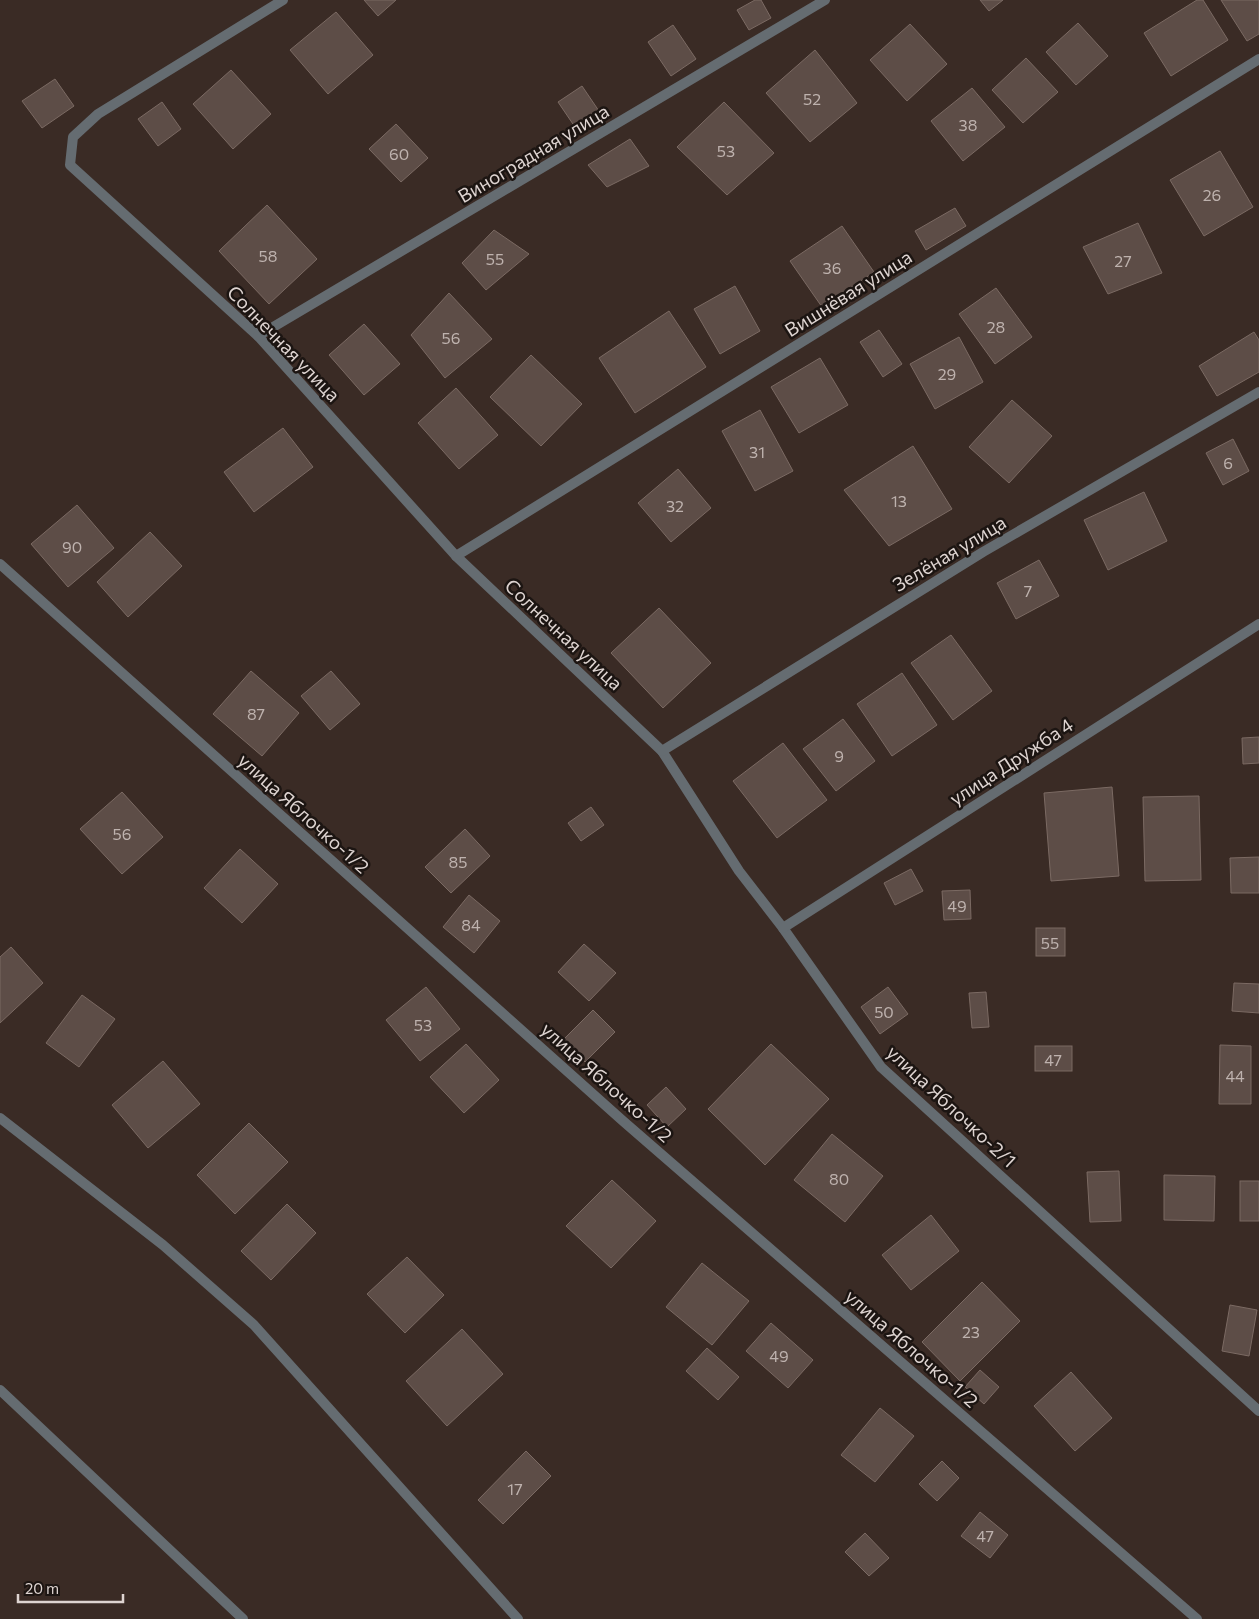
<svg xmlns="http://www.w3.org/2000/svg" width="1259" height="1619" font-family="Commissioner,sans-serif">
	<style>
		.building { fill: #5d4d47; stroke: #7b6a63 }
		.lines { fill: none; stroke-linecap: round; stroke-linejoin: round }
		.lane { stroke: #656c71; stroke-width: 10 }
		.street { stroke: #656c71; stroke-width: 10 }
		.labels { text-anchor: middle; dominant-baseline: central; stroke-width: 5; stroke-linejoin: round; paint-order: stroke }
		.number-label { font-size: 16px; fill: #beb2ae }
		.street-label { font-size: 19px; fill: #ded4d1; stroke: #1c1512 }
	</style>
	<rect width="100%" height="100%" fill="#3a2b25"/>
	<g class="building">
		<path d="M 364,0 L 396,0 L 378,16 Z"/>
		<path d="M 755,0 L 761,0 L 771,18 L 749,30 L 737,10 Z"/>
		<path d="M 980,0 L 1003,0 L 989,11 Z"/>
		<path d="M 1197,0 L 1203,0 L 1228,40 L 1171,76 L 1144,33 Z"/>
		<path d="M 1221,0 L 1259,0 L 1259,34 L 1247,41 Z"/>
		<path d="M 336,12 L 373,55 L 328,94 L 290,50 Z"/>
		<path d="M 1078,23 L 1108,56 L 1076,85 L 1046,52 Z"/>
		<path d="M 910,24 L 947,64 L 907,101 L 870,60 Z"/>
		<path d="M 673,25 L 696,59 L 671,76 L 648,42 Z"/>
		<path d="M 815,50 L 857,103 L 810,142 L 766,93 Z"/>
		<path d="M 1026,58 L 1058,92 L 1023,123 L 992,90 Z"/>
		<path d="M 231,70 L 271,114 L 233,149 L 193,104 Z"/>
		<path d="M 55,79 L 74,106 L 42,128 L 22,101 Z"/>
		<path d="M 582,86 L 601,114 L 577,130 L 558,102 Z"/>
		<path d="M 972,88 L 1005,127 L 963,161 L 931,121 Z"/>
		<path d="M 162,102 L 181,129 L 158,146 L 138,119 Z"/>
		<path d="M 724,102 L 774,153 L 727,195 L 677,147 Z"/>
		<path d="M 396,124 L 428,158 L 401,182 L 369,149 Z"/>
		<path d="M 630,139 L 649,166 L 607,187 L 588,165 Z"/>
		<path d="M 1220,151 L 1253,207 L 1204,236 L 1170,180 Z"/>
		<path d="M 267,205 L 317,259 L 269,304 L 219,251 Z"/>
		<path d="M 955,208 L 966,226 L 926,250 L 915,231 Z"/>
		<path d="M 1138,223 L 1162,273 L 1108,294 L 1083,247 Z"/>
		<path d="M 842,226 L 874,272 L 822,307 L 790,261 Z"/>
		<path d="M 494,230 L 529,254 L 486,290 L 462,263 Z"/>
		<path d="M 735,286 L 760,331 L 720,354 L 694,309 Z"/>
		<path d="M 996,288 L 1032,337 L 995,364 L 959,314 Z"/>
		<path d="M 449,293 L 492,339 L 445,378 L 411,335 Z"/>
		<path d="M 669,311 L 706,367 L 635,413 L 599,358 Z"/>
		<path d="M 364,324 L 400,364 L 364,395 L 329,355 Z"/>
		<path d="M 879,330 L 902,364 L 883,377 L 860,342 Z"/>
		<path d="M 1254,332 L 1259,340 L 1259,372 L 1217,396 L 1199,366 Z"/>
		<path d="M 959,337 L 983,382 L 935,409 L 910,364 Z"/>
		<path d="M 531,355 L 582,404 L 541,446 L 490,397 Z"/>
		<path d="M 820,358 L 848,405 L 799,433 L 771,387 Z"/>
		<path d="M 456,388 L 498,435 L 459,469 L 418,423 Z"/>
		<path d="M 1012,400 L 1052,436 L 1009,483 L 969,447 Z"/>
		<path d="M 760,410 L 793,471 L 755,491 L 722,431 Z"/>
		<path d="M 283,428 L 313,467 L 254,512 L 224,472 Z"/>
		<path d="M 1233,439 L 1249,471 L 1223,485 L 1206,453 Z"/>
		<path d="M 913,446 L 952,509 L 889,546 L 844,490 Z"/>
		<path d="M 678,469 L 711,508 L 671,542 L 638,503 Z"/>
		<path d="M 1144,492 L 1167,541 L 1108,570 L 1084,520 Z"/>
		<path d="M 77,505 L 114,548 L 68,587 L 31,544 Z"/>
		<path d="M 150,532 L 182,566 L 128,617 L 97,582 Z"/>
		<path d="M 1039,560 L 1059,596 L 1016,619 L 997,583 Z"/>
		<path d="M 659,608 L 711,663 L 663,708 L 611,653 Z"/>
		<path d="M 951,635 L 992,691 L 953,720 L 911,663 Z"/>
		<path d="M 251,671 L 299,713 L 262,756 L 213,714 Z"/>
		<path d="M 331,671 L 360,704 L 330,730 L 301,696 Z"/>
		<path d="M 902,673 L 937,725 L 892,756 L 857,704 Z"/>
		<path d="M 843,719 L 875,761 L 836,791 L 803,749 Z"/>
		<path d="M 1259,737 L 1259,763 L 1243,764 L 1242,738 Z"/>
		<path d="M 783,743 L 827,800 L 777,838 L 733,781 Z"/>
		<path d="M 1112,787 L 1119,876 L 1051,881 L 1044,793 Z"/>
		<path d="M 122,792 L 163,837 L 122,874 L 80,829 Z"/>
		<path d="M 1199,796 L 1201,880 L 1145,881 L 1143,797 Z"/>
		<path d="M 591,807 L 604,825 L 581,841 L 568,823 Z"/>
		<path d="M 465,829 L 490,856 L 451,893 L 425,867 Z"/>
		<path d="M 240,849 L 278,884 L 242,923 L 204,888 Z"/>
		<path d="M 1259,857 L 1259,893 L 1231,893 L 1230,858 Z"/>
		<path d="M 911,869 L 923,891 L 895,905 L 884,883 Z"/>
		<path d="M 970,890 L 971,919 L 944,920 L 942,891 Z"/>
		<path d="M 469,895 L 500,921 L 474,953 L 443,927 Z"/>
		<rect x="1036" y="928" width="29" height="28"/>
		<path d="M 584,944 L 616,973 L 589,1001 L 558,972 Z"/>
		<path d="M 11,947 L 43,983 L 0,1023 L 0,957 Z"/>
		<path d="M 1234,983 L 1259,984 L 1259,1013 L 1232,1011 Z"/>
		<path d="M 426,987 L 460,1029 L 420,1061 L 386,1020 Z"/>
		<path d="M 888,987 L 908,1014 L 880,1034 L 861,1007 Z"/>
		<path d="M 986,992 L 989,1027 L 972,1028 L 969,993 Z"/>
		<path d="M 82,995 L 115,1019 L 79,1067 L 46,1043 Z"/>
		<path d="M 593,1010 L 615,1032 L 585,1062 L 563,1040 Z"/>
		<path d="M 466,1044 L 499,1080 L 464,1113 L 430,1077 Z"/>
		<path d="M 771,1044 L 829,1099 L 765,1165 L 708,1109 Z"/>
		<path d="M 1220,1045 L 1251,1046 L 1251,1104 L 1219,1104 Z"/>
		<rect x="1035" y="1046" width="37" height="25"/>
		<path d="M 163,1061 L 200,1104 L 148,1148 L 112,1105 Z"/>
		<path d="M 666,1087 L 686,1109 L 667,1127 L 647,1105 Z"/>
		<path d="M 249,1123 L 288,1162 L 235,1214 L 197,1175 Z"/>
		<path d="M 832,1134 L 883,1176 L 845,1222 L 794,1180 Z"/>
		<path d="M 1119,1171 L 1121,1221 L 1090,1222 L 1087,1172 Z"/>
		<path d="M 1164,1175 L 1215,1176 L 1214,1221 L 1164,1220 Z"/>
		<path d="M 612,1180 L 656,1221 L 611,1268 L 566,1226 Z"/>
		<rect x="1240" y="1181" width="19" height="40"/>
		<path d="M 287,1204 L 316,1233 L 271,1280 L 241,1251 Z"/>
		<path d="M 931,1215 L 959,1251 L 911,1290 L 882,1255 Z"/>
		<path d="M 407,1257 L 444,1295 L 405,1333 L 367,1294 Z"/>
		<path d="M 702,1263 L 749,1301 L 712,1345 L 666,1307 Z"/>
		<path d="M 982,1282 L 1020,1321 L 960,1381 L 922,1342 Z"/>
		<path d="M 1230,1305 L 1257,1310 L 1249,1356 L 1222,1351 Z"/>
		<path d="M 771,1323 L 813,1360 L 788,1388 L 746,1351 Z"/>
		<path d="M 462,1329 L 503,1374 L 447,1426 L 406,1381 Z"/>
		<path d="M 707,1348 L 739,1377 L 718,1400 L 686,1371 Z"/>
		<path d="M 980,1370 L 999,1387 L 984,1404 L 965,1387 Z"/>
		<path d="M 1071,1372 L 1112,1418 L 1075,1451 L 1034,1406 Z"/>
		<path d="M 880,1408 L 914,1436 L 875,1482 L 841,1455 Z"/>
		<path d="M 526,1451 L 551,1476 L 503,1524 L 478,1500 Z"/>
		<path d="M 942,1461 L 959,1478 L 937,1501 L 919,1484 Z"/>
		<path d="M 980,1512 L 1008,1535 L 990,1558 L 961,1536 Z"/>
		<path d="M 865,1533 L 889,1558 L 869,1576 L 845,1552 Z"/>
	</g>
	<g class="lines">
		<path class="lane" d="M 0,1390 L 243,1619"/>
		<g class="street">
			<path d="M 283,0 L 98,114 L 73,137 L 70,165 L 258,336 L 456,556 L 662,751 L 739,871 L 783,928 L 881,1067 L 1259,1411"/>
			<path d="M 258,336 L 825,0"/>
			<path d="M 456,556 L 1259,59"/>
			<path d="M 0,564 L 623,1121 L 1197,1619"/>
			<path d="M 662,751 L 983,552 L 1259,392"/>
			<path d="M 783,928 L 1259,624"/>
			<path d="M 0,1118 L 163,1245 L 254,1325 L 518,1619"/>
		</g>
	</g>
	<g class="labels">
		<g class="number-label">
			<text x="812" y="98">52</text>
			<text x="968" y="124">38</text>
			<text x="726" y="150">53</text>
			<text x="399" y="153">60</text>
			<text x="1212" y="194">26</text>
			<text x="268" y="255">58</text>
			<text x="495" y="258">55</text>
			<text x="1123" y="260">27</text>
			<text x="832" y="267">36</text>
			<text x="996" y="326">28</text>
			<text x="451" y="337">56</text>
			<text x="947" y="373">29</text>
			<text x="757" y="451">31</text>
			<text x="1228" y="462">6</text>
			<text x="899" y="500">13</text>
			<text x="675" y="505">32</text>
			<text x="72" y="546">90</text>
			<text x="1028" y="590">7</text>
			<text x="256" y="713">87</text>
			<text x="839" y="755">9</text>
			<text x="122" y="833">56</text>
			<text x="458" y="861">85</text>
			<text x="957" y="905">49</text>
			<text x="471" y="924">84</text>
			<text x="1050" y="942">55</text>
			<text x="884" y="1011">50</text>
			<text x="423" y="1024">53</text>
			<text x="1053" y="1059">47</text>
			<text x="1235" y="1075">44</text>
			<text x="839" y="1178">80</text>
			<text x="971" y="1331">23</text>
			<text x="779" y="1355">49</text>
			<text x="515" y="1488">17</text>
			<text x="985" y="1535">47</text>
		</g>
		<g class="street-label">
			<text transform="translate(533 153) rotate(-31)">Виноградная улица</text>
			<text transform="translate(848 293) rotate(-32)">Вишнёвая улица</text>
			<text transform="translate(284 343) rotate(46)">Солнечная улица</text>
			<text transform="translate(949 553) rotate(-31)">Зелёная улица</text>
			<text transform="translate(564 634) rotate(43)">Солнечная улица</text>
			<text transform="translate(1011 761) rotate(-33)">улица Дружба 4</text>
			<text transform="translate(304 813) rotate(42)">улица Яблочко-1/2</text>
			<text transform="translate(607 1082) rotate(42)">улица Яблочко-1/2</text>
			<text transform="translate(952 1106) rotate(43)">улица Яблочко-2/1</text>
			<text transform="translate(912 1348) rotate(41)">улица Яблочко-1/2</text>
		</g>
	</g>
	<path d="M18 1594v8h105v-8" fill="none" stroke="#ded4d1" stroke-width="2.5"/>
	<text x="25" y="1594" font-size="15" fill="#ded4d1" stroke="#1c1512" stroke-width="4" paint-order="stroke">20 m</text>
</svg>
